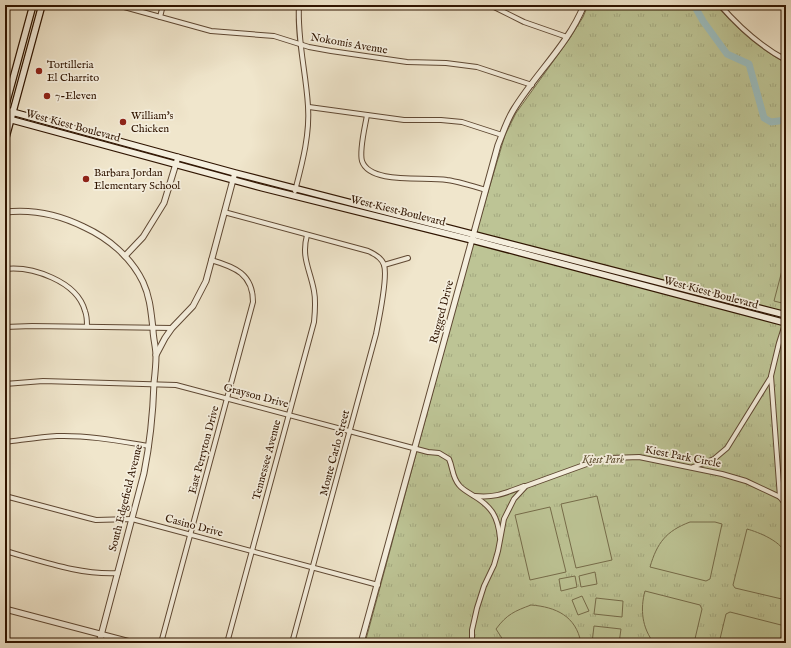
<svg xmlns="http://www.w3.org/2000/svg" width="791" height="648" font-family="'IM FELL English',serif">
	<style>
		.park { fill: url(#park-tufts); stroke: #766c4a }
		.garden { fill: #bdc495; stroke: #766c4a }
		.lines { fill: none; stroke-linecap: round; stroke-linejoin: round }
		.river { stroke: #9cbebf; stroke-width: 7 }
		.minor-casing { stroke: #5f4833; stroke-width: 6 }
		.tertiary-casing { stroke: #5f4833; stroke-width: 7 }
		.secondary-casing { stroke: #2f1400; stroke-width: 8 }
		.minor { stroke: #f5efde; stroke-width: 4 }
		.tertiary { stroke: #f5efde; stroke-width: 5 }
		.secondary { stroke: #f5efde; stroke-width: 5.5 }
		.poi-dot { fill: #8f2418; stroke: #f5efde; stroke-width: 1.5 }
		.labels { text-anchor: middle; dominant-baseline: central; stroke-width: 3.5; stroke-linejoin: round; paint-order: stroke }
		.street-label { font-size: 11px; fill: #2f1400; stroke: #f5efde }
		.poi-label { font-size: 11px; fill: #2f1400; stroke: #f5efde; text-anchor: start }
		.park-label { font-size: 11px; font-style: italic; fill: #615234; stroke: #f5efde }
	</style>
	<defs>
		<pattern id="park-tufts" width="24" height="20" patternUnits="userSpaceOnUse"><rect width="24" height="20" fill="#bdc495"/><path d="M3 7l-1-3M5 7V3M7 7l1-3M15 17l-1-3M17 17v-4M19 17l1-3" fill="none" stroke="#a3a87f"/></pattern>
	</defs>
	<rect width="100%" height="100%" fill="#f0e6cc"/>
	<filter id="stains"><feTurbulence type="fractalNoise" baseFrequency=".005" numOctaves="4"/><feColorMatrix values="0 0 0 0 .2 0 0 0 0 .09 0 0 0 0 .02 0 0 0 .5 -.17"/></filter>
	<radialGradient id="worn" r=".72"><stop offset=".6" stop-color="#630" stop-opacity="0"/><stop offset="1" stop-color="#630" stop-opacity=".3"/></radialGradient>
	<path class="park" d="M 588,5 L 716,5 C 736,28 759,49 786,63 L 786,643 L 365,643 L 473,243 L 505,135 L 516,113 L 570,38 L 583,17 Z"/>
	<g class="garden">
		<path d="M 785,259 L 786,259 L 786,304 L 774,301 Z"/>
		<path d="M 597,496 L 612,560 L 576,568 L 561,504 Z"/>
		<path d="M 550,507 L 566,572 L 530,580 L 515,515 Z"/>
		<path d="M 690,522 L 715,522 L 722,524 L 710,579 L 706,581 L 650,567 C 657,543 666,531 690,522 Z"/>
		<path d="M 747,529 C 758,532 784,542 786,556 C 788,570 786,586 786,600 L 735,588 L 733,585 Z"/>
		<path d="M 595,572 L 597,584 L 581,587 L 579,576 Z"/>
		<path d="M 575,576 L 577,587 L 561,591 L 559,579 Z"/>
		<path d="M 645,591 L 700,605 L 702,609 L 694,643 L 654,643 C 642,628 640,609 645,591 Z"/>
		<path d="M 582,596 L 589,611 L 578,615 L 572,600 Z"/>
		<path d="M 596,598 L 623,601 L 622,617 L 594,614 Z"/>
		<path d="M 531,605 C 556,607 576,616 581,643 L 505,643 L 496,629 C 507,614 515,611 531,605 Z"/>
		<path d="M 730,612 L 785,626 L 779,643 L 719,643 L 726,614 Z"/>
		<path d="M 594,626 L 621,629 L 619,643 L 592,643 Z"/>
	</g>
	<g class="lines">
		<path class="river" d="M 694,5 L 703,21 L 727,54 L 749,64 L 764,118 L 771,122 L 786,120"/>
		<defs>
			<g id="minor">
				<path d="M 117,5 L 211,31 L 274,36 L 309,47 L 331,51 L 407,62 L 446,63 L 477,67 L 532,85"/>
				<path d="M 411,5 L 429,5"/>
				<path d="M 490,5 L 524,22 L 567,37"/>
				<path d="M 720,5 C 739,27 760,46 786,60"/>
				<path d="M 160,17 L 163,5"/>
				<path d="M 309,107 L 404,120 L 441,120 L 462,122 L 502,135"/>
				<path d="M 367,115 C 365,127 359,150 362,161 C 370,185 426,176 447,180 C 460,182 473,186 486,190"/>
				<path d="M 295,191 C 302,164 310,135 308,106 C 306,72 297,39 299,5"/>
				<path d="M 224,212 L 368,251 C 375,254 382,258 384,265 C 388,277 379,319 376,334 L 292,643"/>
				<path d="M 384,265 L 408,258"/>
				<path d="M 5,269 C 32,266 77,281 85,311 C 87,316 87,321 87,326"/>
				<path d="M 5,327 L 32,326 L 172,328"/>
				<path d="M 5,384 L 43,381 L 176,385 L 428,452 L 439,453 L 449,459 C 453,468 452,477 459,485 C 463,490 468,492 474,496 C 492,507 498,517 500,538"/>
				<path d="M 5,442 C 22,440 40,437 57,436 C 88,435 119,441 149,446"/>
				<path d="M 693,467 L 714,459 L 727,448 L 771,377"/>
				<path d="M 5,496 L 88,518 L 96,520 L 132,519 L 378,585"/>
				<path d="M 475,496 C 496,498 505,493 524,486"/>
				<path d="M 780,497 L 771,376 L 779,343 L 786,321"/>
				<path d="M 5,551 C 42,561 79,575 118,573"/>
				<path d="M 161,643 L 253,302 C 253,274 235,267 211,260"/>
				<path d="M 227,643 L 314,322 C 315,312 316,301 314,291 C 310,269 301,258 307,235"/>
				<path d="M 472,643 L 472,630 L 477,608 L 484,586 L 494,565 L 498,551 L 504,519 L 514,499 L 526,486 L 595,461 L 611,458 L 639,457 L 722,474 L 746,481 L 780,497 L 786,505"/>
			</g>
			<g id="tertiary">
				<path d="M 5,212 C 32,209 60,215 84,227 C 108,238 131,257 143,282 C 150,297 151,312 153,329 C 153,338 156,347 156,356 C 156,365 155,374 154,383 C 153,413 150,443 144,473 L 99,643"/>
				<path d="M 125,256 L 143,237 L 164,203 L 178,157"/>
				<path d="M 156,355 L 165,338 L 172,328 L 193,306 L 206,281 L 234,176"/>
				<path d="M 5,609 L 134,643"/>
				<path d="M 361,643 L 498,145 C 503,133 507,120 514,109 C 536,73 568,45 584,5"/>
			</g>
			<g id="secondary">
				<path d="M 5,108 L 33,5"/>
				<path d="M 5,110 L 235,173 L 786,315"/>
				<path d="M 5,118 L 263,188 L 476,241 L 786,323"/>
				<path d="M 5,141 L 42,5"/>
			</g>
		</defs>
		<use href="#minor" class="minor-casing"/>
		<use href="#tertiary" class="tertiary-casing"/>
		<use href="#secondary" class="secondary-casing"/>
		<use href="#minor" class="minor"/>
		<use href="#tertiary" class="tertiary"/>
		<use href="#secondary" class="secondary"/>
	</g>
	<g class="poi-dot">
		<circle cx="39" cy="71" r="4"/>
		<circle cx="47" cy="96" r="4"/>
		<circle cx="123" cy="122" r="4"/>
		<circle cx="86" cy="179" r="4"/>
	</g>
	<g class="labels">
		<g class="street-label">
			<text transform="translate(349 44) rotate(10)">Nokomis Avenue</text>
			<text transform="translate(73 126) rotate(15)">West Kiest Boulevard</text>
			<text transform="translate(398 211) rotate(14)">West Kiest Boulevard</text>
			<text transform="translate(711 293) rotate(15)">West Kiest Boulevard</text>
			<text transform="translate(442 312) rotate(-75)">Rugged Drive</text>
			<text transform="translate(256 396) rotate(15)">Grayson Drive</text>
			<text transform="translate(204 450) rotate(-75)">East Perryton Drive</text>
			<text transform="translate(335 453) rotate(-75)">Monte Carlo Street</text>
			<text transform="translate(683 457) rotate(11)">Kiest Park Circle</text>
			<text transform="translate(267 460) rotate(-75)">Tennessee Avenue</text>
			<text transform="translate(126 498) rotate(-76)">South Edgefield Avenue</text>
			<text transform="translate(194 526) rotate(15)">Casino Drive</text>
		</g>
		<g class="poi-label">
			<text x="47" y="65">Tortilleria<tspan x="47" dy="13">El Charrito</tspan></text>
			<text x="55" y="96">7-Eleven</text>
			<text x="131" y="116">William's<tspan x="131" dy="13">Chicken</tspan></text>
			<text x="94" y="173">Barbara Jordan<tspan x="94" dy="13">Elementary School</tspan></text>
		</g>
		<g class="park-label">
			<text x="603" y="460">Kiest Park</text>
		</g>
	</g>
	<rect width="791" height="648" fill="none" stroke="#f0e6cc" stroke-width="20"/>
	<rect x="6" y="6" width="779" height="636" fill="none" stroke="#2f1400" stroke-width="2"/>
	<rect x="10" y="10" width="771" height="628" fill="none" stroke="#2f1400"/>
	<rect width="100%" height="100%" filter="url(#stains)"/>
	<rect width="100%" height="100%" fill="url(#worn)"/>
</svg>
